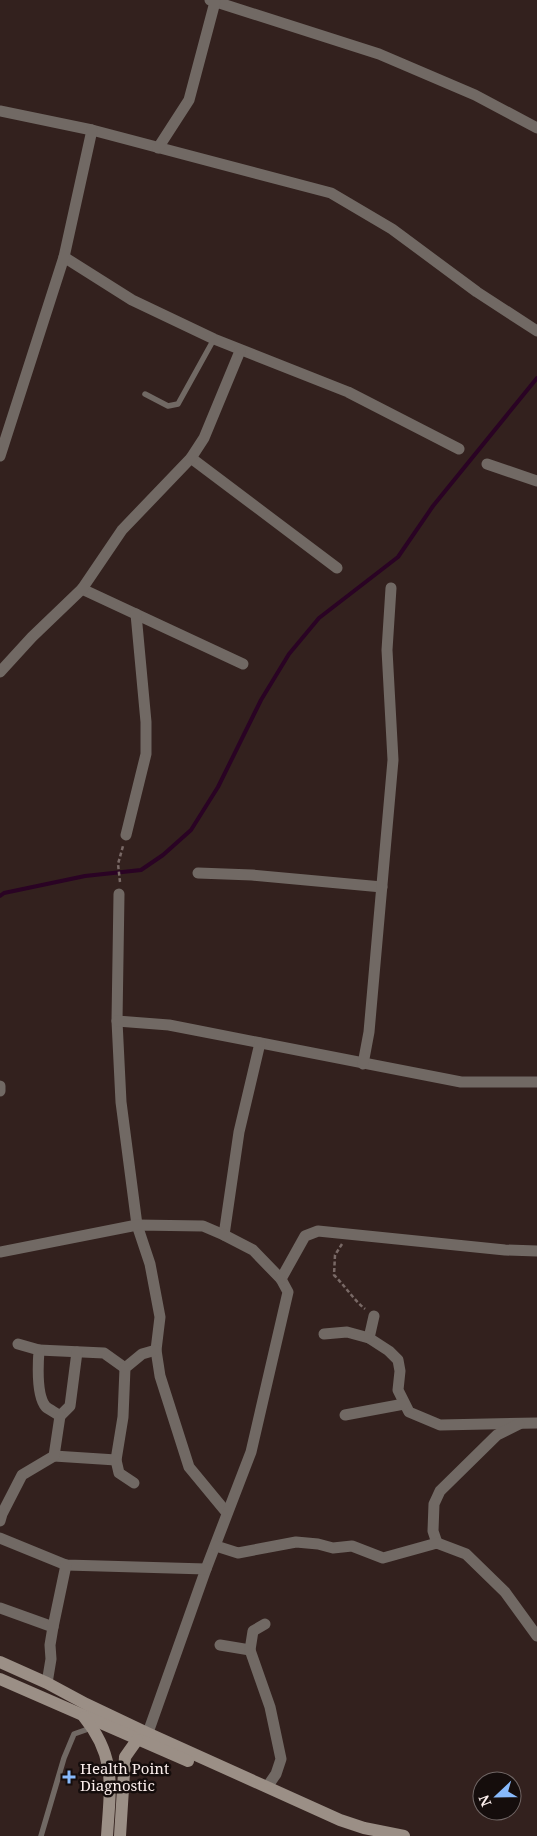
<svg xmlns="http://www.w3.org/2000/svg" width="537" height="1836" font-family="'Noto Serif',serif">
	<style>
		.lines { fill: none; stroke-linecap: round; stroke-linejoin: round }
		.stream { stroke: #2a0324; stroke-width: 4 }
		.path { stroke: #796966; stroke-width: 2.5; stroke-dasharray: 4 2.5; stroke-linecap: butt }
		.lane { stroke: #716964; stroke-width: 5.5 }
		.street { stroke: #716964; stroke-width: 11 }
		.secondary { stroke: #9b8f86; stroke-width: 12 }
		.poi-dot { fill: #88bafc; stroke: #150d0c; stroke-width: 2 }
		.labels { text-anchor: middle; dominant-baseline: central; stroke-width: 5; stroke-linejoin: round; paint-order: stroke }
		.poi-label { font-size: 15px; fill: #fbeeec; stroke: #150d0c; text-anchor: start }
	</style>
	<rect width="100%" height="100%" fill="#33211e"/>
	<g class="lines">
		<path class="stream" d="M 0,896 L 4,893 L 85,876 L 141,870 L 163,855 L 191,830 L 218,787 L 261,700 L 289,654 L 319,618 L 398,557 L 433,506 L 537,378"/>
		<g class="path">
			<path d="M 120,882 L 118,864 L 123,846"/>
			<path d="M 342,1244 L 335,1255 L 334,1275 C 345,1286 353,1299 365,1309"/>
		</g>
		<g class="lane">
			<path d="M 145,394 L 168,406 L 178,404 L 214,339"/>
			<path d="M 41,1836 L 64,1758 L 74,1734 L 91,1728"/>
		</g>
		<g class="street">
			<path d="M 210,0 L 379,54 L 475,95 L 537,128"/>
			<path d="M 0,111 L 92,130 L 331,193 L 392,229 L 477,292 L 537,331"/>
			<path d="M 158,148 L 189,100 L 215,2"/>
			<path d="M 64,257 L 132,300 L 214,339 L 348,392 L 459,449"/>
			<path d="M 0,456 L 64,257 L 92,130"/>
			<path d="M 191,458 L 337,568"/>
			<path d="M 487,464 L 537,481"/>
			<path d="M 82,589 L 243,664"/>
			<path d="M 0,672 L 32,637 L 82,589 L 122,530 L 191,458 L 204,438 L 240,351"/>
			<path d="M 126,835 L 146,754 L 146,722 L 136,614"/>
			<path d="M 198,873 L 252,875 L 382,887"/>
			<path d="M 119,894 L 117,1021 L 121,1102 L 137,1225 L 150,1264 L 160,1317 L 156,1350 L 160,1376 L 189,1467 L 227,1513"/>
			<path d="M 117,1021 L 169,1025 L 461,1082 L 537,1082"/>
			<path d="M 363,1064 L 369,1032 L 393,760 L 387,650 L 391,588"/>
			<path d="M 0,1086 L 0,1091"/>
			<path d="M 224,1235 L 239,1132 L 260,1043"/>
			<path d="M 0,1252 L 137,1225 L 203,1226 L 224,1235 L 253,1250 L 281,1279 L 288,1292 L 251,1452 L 206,1569 L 145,1741"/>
			<path d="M 281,1279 L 305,1236 L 318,1231 L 505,1250 L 537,1251"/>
			<path d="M 374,1316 L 369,1338 L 389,1351 L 398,1360 L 400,1371 L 398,1390 L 409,1412 L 440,1425 L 537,1423"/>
			<path d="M 324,1334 L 347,1332 L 369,1338"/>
			<path d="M 39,1350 L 104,1353 L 125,1368"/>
			<path d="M 345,1415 L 404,1404"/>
			<path d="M 60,1416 L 70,1406 L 77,1352"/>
			<path d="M 54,1456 L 116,1460"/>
			<path d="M 134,1483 L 119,1473 L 116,1460 L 123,1417 L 125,1368 L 142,1354 L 156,1350"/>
			<path d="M 0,1521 L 2,1514 L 22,1475 L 54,1456 L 60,1416 C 56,1413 50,1410 46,1407 C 36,1396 38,1364 39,1350 L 18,1344"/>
			<path d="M 0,1538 L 66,1565 L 206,1569"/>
			<path d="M 437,1543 L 433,1531 L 434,1504 L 440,1491 L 497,1435 L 519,1424"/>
			<path d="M 216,1546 L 238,1553 L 296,1542 L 318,1544 L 333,1548 L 352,1546 L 383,1558 L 437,1543 L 466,1554 L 505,1592 L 537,1636"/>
			<path d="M 0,1608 L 53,1627"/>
			<path d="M 220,1645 L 250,1650 L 270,1707 L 281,1759 L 276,1774 L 267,1787"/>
			<path d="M 250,1650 L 253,1631 L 265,1624"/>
			<path d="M 47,1683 L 51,1659 L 50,1645 L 53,1627 L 66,1565"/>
		</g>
		<g class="secondary">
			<path d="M 0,1662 L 47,1683 L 86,1704 L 147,1733 L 340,1820 L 364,1828 L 404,1836"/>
			<path d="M 0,1679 L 188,1761"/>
			<path d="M 84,1717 C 117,1757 110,1788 107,1836"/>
			<path d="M 120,1836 L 125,1757 L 137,1740"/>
		</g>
	</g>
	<path class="poi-dot" d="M66.5 1769.5h5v5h5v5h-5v5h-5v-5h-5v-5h5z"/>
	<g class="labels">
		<g class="poi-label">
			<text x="80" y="1768">Health Point<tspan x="80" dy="17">Diagnostic</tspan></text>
		</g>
	</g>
	<g transform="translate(497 1796) rotate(248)"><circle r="24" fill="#150d0c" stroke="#716766"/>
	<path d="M0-4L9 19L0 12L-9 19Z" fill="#88bafc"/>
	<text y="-8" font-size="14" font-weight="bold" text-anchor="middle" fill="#fbeeec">N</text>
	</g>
</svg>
